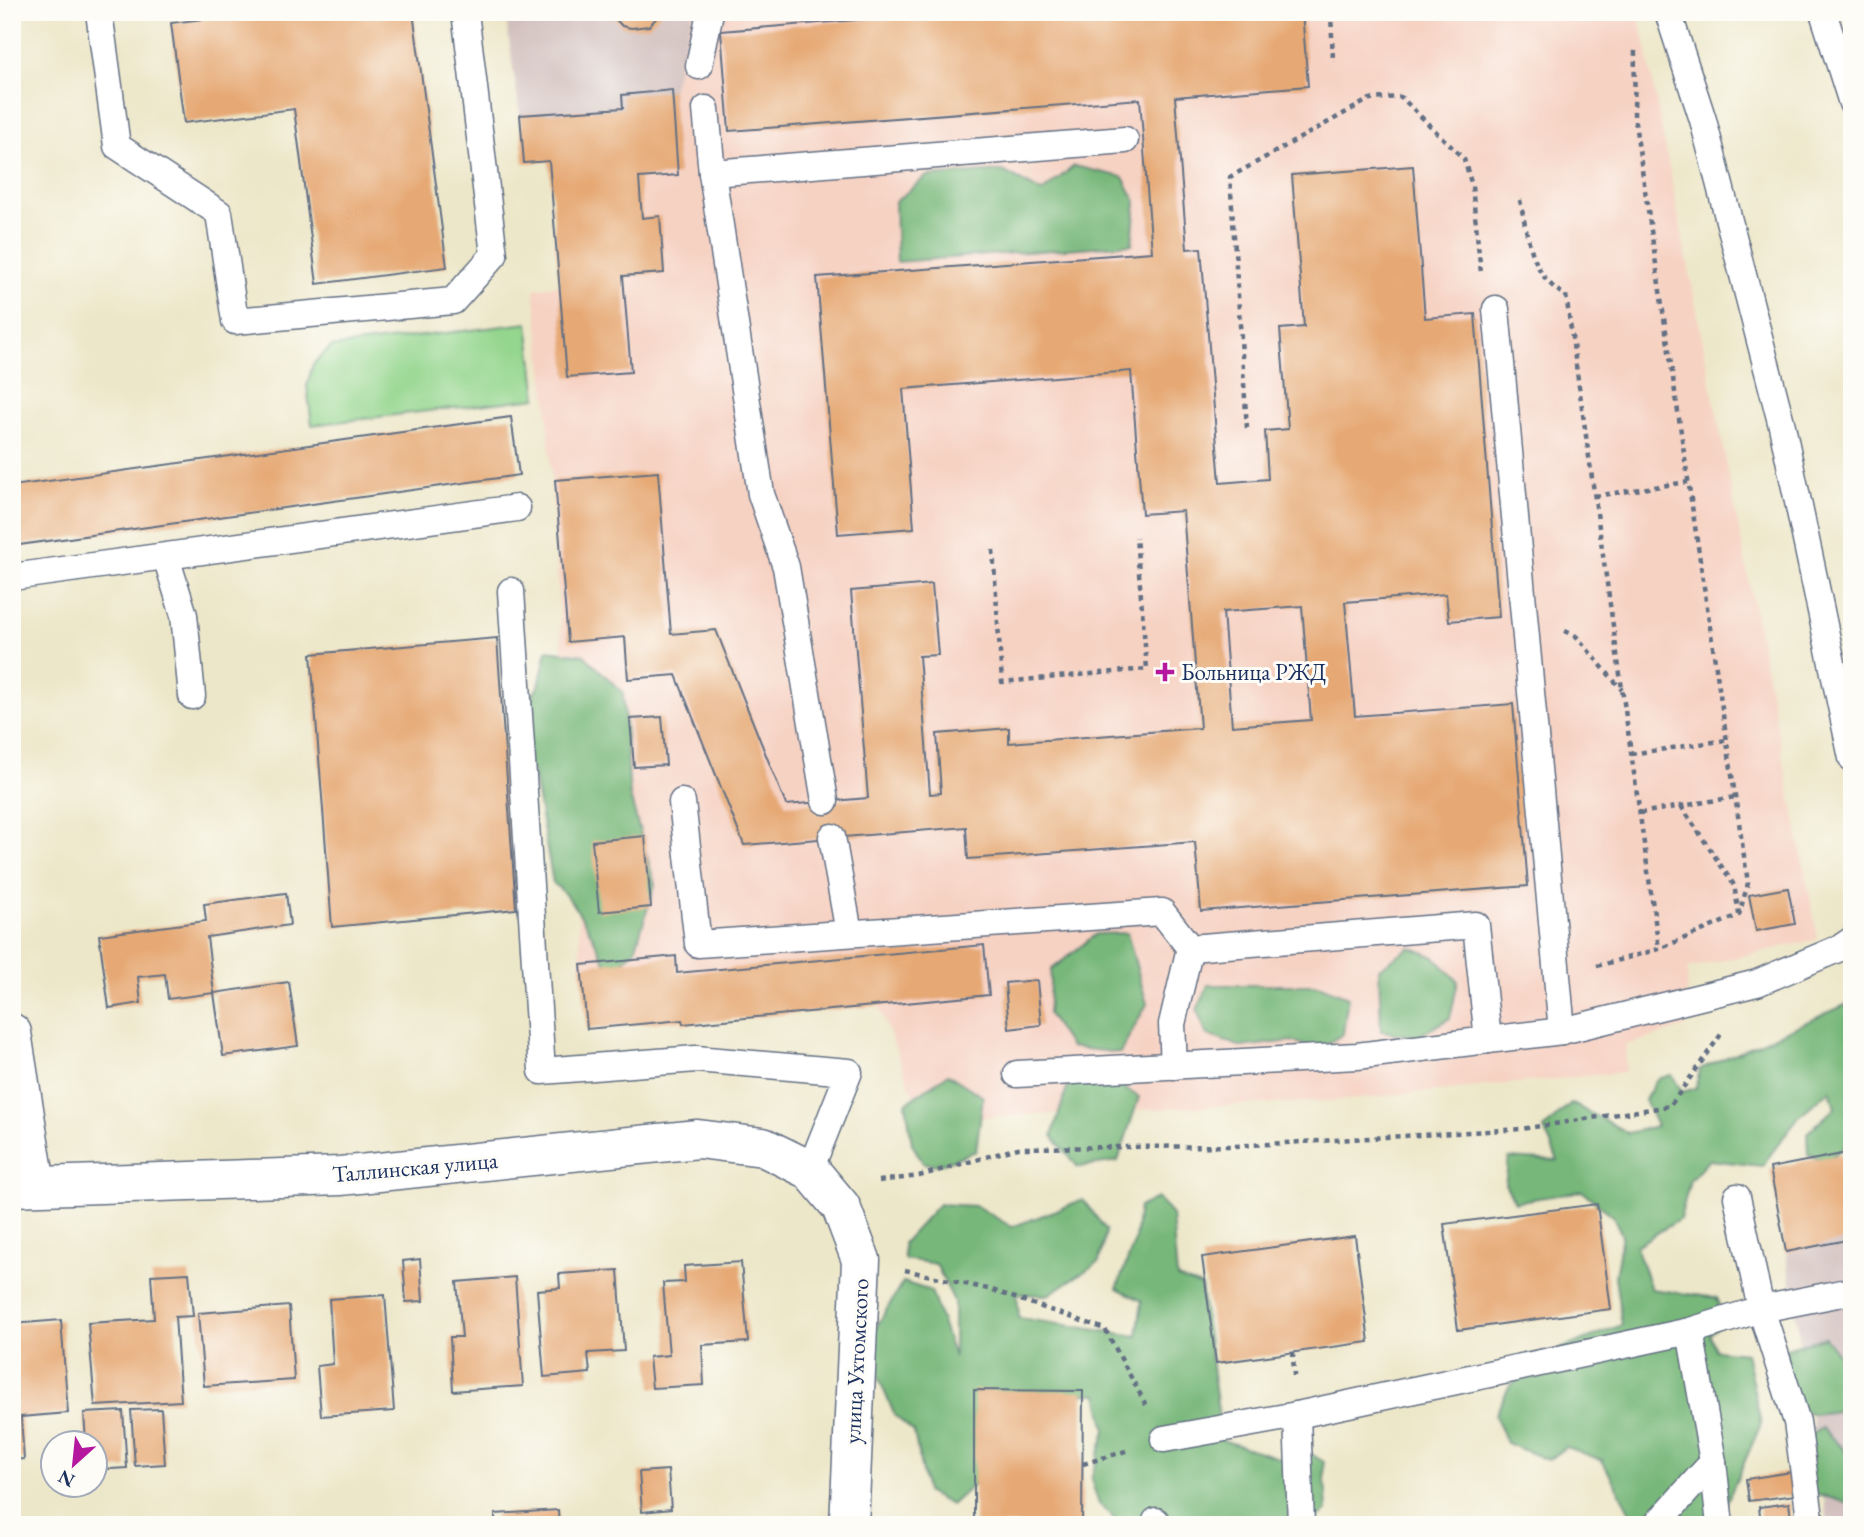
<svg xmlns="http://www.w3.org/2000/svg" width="1864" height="1537" font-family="'EB Garamond',serif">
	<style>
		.built { fill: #f6d2c3 }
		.industrial { fill: #d1bfbd }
		.green { fill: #94d68e; stroke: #588276; stroke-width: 2 }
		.forest { fill: #77b779; stroke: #49736c; stroke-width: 2 }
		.building { fill: #e6a975; fill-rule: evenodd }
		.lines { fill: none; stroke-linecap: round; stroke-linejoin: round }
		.lane-casing { stroke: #646f83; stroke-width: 29 }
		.street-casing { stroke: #646f83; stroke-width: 41 }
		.path { stroke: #646f83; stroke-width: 4.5; stroke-dasharray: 5 5; stroke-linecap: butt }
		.lane { stroke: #fff; stroke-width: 26 }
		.street { stroke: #fff; stroke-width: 38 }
		.poi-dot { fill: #b5179e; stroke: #fdfcf7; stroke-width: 2.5 }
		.labels { text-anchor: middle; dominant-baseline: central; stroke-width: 6; stroke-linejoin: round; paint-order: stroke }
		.poi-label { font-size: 23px; fill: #1b2f5e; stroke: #fdfcf7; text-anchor: start }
		.street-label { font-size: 23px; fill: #1b2f5e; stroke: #fdfcf7 }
	</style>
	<rect width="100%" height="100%" fill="#fdfcf7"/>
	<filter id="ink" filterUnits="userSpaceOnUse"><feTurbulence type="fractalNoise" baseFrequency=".0143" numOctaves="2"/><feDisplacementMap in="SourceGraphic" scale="14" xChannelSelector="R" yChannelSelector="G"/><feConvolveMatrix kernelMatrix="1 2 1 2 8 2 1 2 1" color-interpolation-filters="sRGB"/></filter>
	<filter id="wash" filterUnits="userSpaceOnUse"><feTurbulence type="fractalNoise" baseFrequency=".00686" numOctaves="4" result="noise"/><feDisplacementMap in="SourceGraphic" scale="28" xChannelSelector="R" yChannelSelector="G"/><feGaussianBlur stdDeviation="1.57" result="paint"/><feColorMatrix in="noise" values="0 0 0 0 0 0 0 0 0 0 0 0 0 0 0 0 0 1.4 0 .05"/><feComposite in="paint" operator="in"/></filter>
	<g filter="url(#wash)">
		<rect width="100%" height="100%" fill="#ede7c9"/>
		<path class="built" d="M 693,12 L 1637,12 L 1644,37 L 1818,939 L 1688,968 L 1686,1027 L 1626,1045 L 1625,1072 L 1349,1100 L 923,1120 L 879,1006 L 683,1024 L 682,1020 L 587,1029 L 581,965 L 547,404 L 534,289 L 559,285 L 672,90 Z"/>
		<g class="industrial">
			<path d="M 505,12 L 693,12 L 672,90 L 678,175 L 551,185 L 549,161 L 524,163 L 520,115 Z"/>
			<path d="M 1852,1152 L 1852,1525 L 1828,1525 L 1786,1252 L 1770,1168 Z"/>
		</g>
		<path class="green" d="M 528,323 L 537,398 L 312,425 L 307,386 L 313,364 L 331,347 Z"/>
		<g class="forest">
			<path d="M 1074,166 L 1123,177 L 1136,202 L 1132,244 L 897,262 L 895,202 L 927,176 L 1003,171 L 1042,192 Z"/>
			<path d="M 547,650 L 584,655 L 623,693 L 630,796 L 655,885 L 635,950 L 610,974 C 599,947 576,900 553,883 L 533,771 L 507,749 L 507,727 L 539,686 Z"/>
			<path d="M 1127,933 L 1147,1004 L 1120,1053 L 1070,1047 L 1048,1014 L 1051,970 L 1096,934 Z"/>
			<path d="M 1410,947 L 1433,956 L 1458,981 L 1450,1018 L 1417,1037 L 1381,1031 L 1379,968 Z"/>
			<path d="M 1208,985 L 1318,985 L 1348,997 L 1343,1034 L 1319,1049 L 1291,1041 L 1242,1047 L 1207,1035 L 1197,1010 Z"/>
			<path d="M 1852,1002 L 1852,1107 L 1850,1107 L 1852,1141 L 1825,1162 L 1808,1154 L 1807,1133 L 1835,1108 L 1830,1090 L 1800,1115 L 1762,1166 L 1709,1160 L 1690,1180 L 1680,1219 L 1636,1246 L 1651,1289 L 1717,1298 L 1726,1319 L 1710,1334 L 1715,1350 L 1746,1353 L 1761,1424 L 1722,1513 L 1725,1525 L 1637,1525 L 1602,1460 L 1566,1447 L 1548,1460 L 1506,1443 L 1495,1415 L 1510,1385 L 1563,1348 L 1622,1325 L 1615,1277 L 1622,1235 L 1613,1216 L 1582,1191 L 1515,1202 L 1505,1184 L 1509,1158 L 1558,1161 L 1544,1129 L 1571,1103 L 1628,1133 L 1657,1126 L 1645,1100 L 1657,1079 L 1672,1075 L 1682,1092 L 1696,1088 L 1700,1069 Z"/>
			<path d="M 948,1074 L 983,1097 L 976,1151 L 938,1165 L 923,1163 L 912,1144 L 906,1103 Z"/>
			<path d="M 1108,1079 L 1139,1097 L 1118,1161 L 1078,1167 L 1052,1136 L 1068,1084 Z"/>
			<path d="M 1157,1198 L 1172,1215 L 1177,1278 L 1201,1286 L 1222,1440 L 1282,1459 L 1301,1448 L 1324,1462 L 1327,1511 L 1305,1525 L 1121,1525 L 1099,1504 L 1091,1479 L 1106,1430 L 1098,1394 L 1009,1394 L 983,1476 L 951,1505 L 926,1492 L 914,1432 L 895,1416 L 865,1346 L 903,1282 L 931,1291 L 954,1357 L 954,1301 L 936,1264 L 904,1259 L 903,1243 L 939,1204 L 976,1206 L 1012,1227 L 1083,1200 L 1106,1230 L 1099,1262 L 1048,1295 L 1017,1294 L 1019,1318 L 1137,1336 L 1142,1301 L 1117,1288 L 1135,1240 L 1139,1207 Z"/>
			<path d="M 1825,1337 L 1845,1363 L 1845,1410 L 1814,1414 L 1787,1407 L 1786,1349 Z"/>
			<path d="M 1822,1428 L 1845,1451 L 1852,1444 L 1851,1504 L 1807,1491 L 1803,1439 Z"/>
		</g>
		<g id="blocks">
			<g class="building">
				<path d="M 259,12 L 413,12 L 447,267 L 317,284 L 294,109 L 184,123 L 171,23 Z"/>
				<path d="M 609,12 L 662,12 L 649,26 L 631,28 L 622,26 Z"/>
				<path d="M 956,12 L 1302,12 L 1308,86 L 1175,97 L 1187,249 L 1201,248 L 1220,483 L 1268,479 L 1265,431 L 1288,429 L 1280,329 L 1304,327 L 1292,175 L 1413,166 L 1425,318 L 1475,314 L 1499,617 L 1449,621 L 1446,594 L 1345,602 L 1355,716 L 1513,704 L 1528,886 L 1201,911 L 1195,842 L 968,859 L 966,827 L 744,845 L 676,675 L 628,679 L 625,637 L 568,642 L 555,480 L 658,472 L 671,634 L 716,630 L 786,805 L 868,798 L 851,591 L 932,584 L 938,655 L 919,656 L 930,794 L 941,793 L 937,734 L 1009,728 L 1009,743 L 1200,728 L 1183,511 L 1142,514 L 1131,371 L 903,389 L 914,528 L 838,534 L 817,277 L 1152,252 L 1140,99 L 729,131 L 721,31 ZM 1302,606 L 1311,720 L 1232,726 L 1223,612 Z"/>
				<path d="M 672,90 L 678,175 L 639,178 L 642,218 L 660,216 L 664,273 L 623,276 L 631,372 L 567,377 L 549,161 L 524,163 L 520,115 L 623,108 L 622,95 Z"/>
				<path d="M 511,417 L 519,475 L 12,546 L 12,486 Z"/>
				<path d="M 497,638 L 516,909 L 332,927 L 311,654 Z"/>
				<path d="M 662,717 L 666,765 L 634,767 L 630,719 Z"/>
				<path d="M 645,836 L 651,907 L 599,912 L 592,841 Z"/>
				<path d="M 1788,888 L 1795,924 L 1756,931 L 1749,895 Z"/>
				<path d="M 286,893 L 290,925 L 207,937 L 214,993 L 168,999 L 165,974 L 138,977 L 141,1003 L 109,1008 L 99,935 L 206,921 L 204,904 Z"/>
				<path d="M 984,945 L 989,995 L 683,1024 L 682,1020 L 587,1029 L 581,965 L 676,956 L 677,973 Z"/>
				<path d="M 1037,980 L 1041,1025 L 1009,1029 L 1005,983 Z"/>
				<path d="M 289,982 L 298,1046 L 223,1056 L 214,993 Z"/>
				<path d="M 1852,1152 L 1852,1239 L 1786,1252 L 1770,1168 Z"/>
				<path d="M 1597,1204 L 1611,1309 L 1458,1330 L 1444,1224 Z"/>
				<path d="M 1355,1236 L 1369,1342 L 1216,1363 L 1202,1257 Z"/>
				<path d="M 420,1259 L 423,1301 L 406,1302 L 403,1261 Z"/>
				<path d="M 741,1262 L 748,1342 L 702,1345 L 704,1385 L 652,1388 L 649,1357 L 669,1355 L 663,1283 L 685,1282 L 684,1266 Z"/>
				<path d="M 618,1270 L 624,1351 L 588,1353 L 590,1373 L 544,1377 L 537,1290 L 560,1288 L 559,1274 Z"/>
				<path d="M 189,1273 L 193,1316 L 175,1317 L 181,1401 L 95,1406 L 88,1323 L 154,1319 L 151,1275 Z"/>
				<path d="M 515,1277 L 523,1386 L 453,1391 L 450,1337 L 462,1337 L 457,1282 Z"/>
				<path d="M 385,1295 L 394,1411 L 321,1416 L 317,1366 L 333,1364 L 329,1299 Z"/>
				<path d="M 289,1306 L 294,1380 L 204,1386 L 198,1313 Z"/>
				<path d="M 61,1320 L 68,1413 L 21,1417 L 24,1459 L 12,1460 L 12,1324 Z"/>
				<path d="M 974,1390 L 1083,1391 L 1082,1525 L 974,1525 Z"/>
				<path d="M 161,1409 L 165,1464 L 135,1466 L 131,1410 Z"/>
				<path d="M 123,1411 L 127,1468 L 94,1470 L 94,1442 L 86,1442 L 84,1413 Z"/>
				<path d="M 668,1470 L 671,1509 L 642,1512 L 639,1472 Z"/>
				<path d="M 1792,1472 L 1796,1495 L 1749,1501 L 1746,1479 Z"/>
				<path d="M 1789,1503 L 1792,1525 L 1761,1525 L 1759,1507 Z"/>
				<path d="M 558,1510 L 559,1525 L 495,1525 L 495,1514 Z"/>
			</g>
		</g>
	</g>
	<g filter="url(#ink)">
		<use href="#blocks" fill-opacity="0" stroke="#646f83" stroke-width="2"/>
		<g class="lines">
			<defs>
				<g id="lane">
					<path d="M 99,12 L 117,146 L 219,213 L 235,321 L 453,301 L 494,255 L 465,12"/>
					<path d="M 1668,12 L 1703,120 L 1782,426 L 1852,758"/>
					<path d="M 1823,12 L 1852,103"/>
					<path d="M 699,66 L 710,12"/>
					<path d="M 706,109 L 712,173 L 761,494 L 786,567 L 825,801"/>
					<path d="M 712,173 L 1125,140"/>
					<path d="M 1496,309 L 1562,1031"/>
					<path d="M 166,557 L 184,615 L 192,696"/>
					<path d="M 12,577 L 517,508"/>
					<path d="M 511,591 L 542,1071 L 696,1059 L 849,1072 L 810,1170"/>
					<path d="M 682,802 L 698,944 L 1162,912 L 1190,948 L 1476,925 L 1488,1040"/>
					<path d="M 832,837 L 849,933"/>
					<path d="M 1174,1066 L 1172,1024 L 1190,948"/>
					<path d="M 1017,1074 L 1357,1056 L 1562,1031 L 1757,983 L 1840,948 L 1852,940"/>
					<path d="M 1737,1197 L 1761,1309 L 1797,1422 L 1811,1525"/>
					<path d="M 1690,1331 L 1713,1462 L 1720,1525"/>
					<path d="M 1164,1439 L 1297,1415"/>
					<path d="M 1156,1521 L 1156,1525"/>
					<path d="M 1301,1525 L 1297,1415 L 1690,1331 L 1761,1309 L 1852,1291"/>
					<path d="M 1656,1525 L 1713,1462"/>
				</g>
				<g id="street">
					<path d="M 12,1033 L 36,1185"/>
					<path d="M 12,1187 L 340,1176 L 698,1139 L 763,1147 L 810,1170 L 841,1207 L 861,1260 L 849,1525"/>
				</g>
			</defs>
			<use href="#lane" class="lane-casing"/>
			<use href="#street" class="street-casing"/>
			<g class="path">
				<path d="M 1331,12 L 1333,62"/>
				<path d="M 1520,200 C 1527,233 1532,280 1566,295 L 1659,949"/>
				<path d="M 1247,428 L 1230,177 L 1370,99 L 1401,97 L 1464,159 L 1472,186 L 1481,273"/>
				<path d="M 1595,496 L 1688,482"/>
				<path d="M 993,550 L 1002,682 L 1147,669 L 1136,537"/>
				<path d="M 1565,631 L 1576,636 L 1622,690"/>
				<path d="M 1631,754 L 1727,740"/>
				<path d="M 1681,806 L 1734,885 L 1739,914"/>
				<path d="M 1640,813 L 1735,797"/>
				<path d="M 1597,966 L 1659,949 L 1739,915 L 1748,883 L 1634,116 L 1635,49"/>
				<path d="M 879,1181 L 919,1176 L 1018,1148 L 1234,1146 L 1521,1129 L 1670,1106 L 1722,1033"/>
				<path d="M 905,1270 L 992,1290 L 1105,1329 L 1146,1405"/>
				<path d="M 1293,1352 L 1294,1376"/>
				<path d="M 1083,1464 L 1129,1450"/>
			</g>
			<use href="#lane" class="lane"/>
			<use href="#street" class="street"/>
		</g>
	</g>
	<path class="poi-dot" d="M1161.5 661.5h7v7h7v7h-7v7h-7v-7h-7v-7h7z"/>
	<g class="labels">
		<g class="poi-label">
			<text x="1181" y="672">Больница РЖД</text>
		</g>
		<g class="street-label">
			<text transform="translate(415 1167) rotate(-5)">Таллинская улица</text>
			<text transform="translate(856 1361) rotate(-87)">улица Ухтомского</text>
		</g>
	</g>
	<rect width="1864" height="1537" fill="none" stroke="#fdfcf7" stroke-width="42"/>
	<g transform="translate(74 1464) rotate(207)"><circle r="33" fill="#fdfcf7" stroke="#a3aaba" stroke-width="2"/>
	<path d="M0-5L12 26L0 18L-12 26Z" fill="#b5179e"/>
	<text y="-10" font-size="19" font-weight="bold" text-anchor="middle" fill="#1b2f5e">N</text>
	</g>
</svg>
